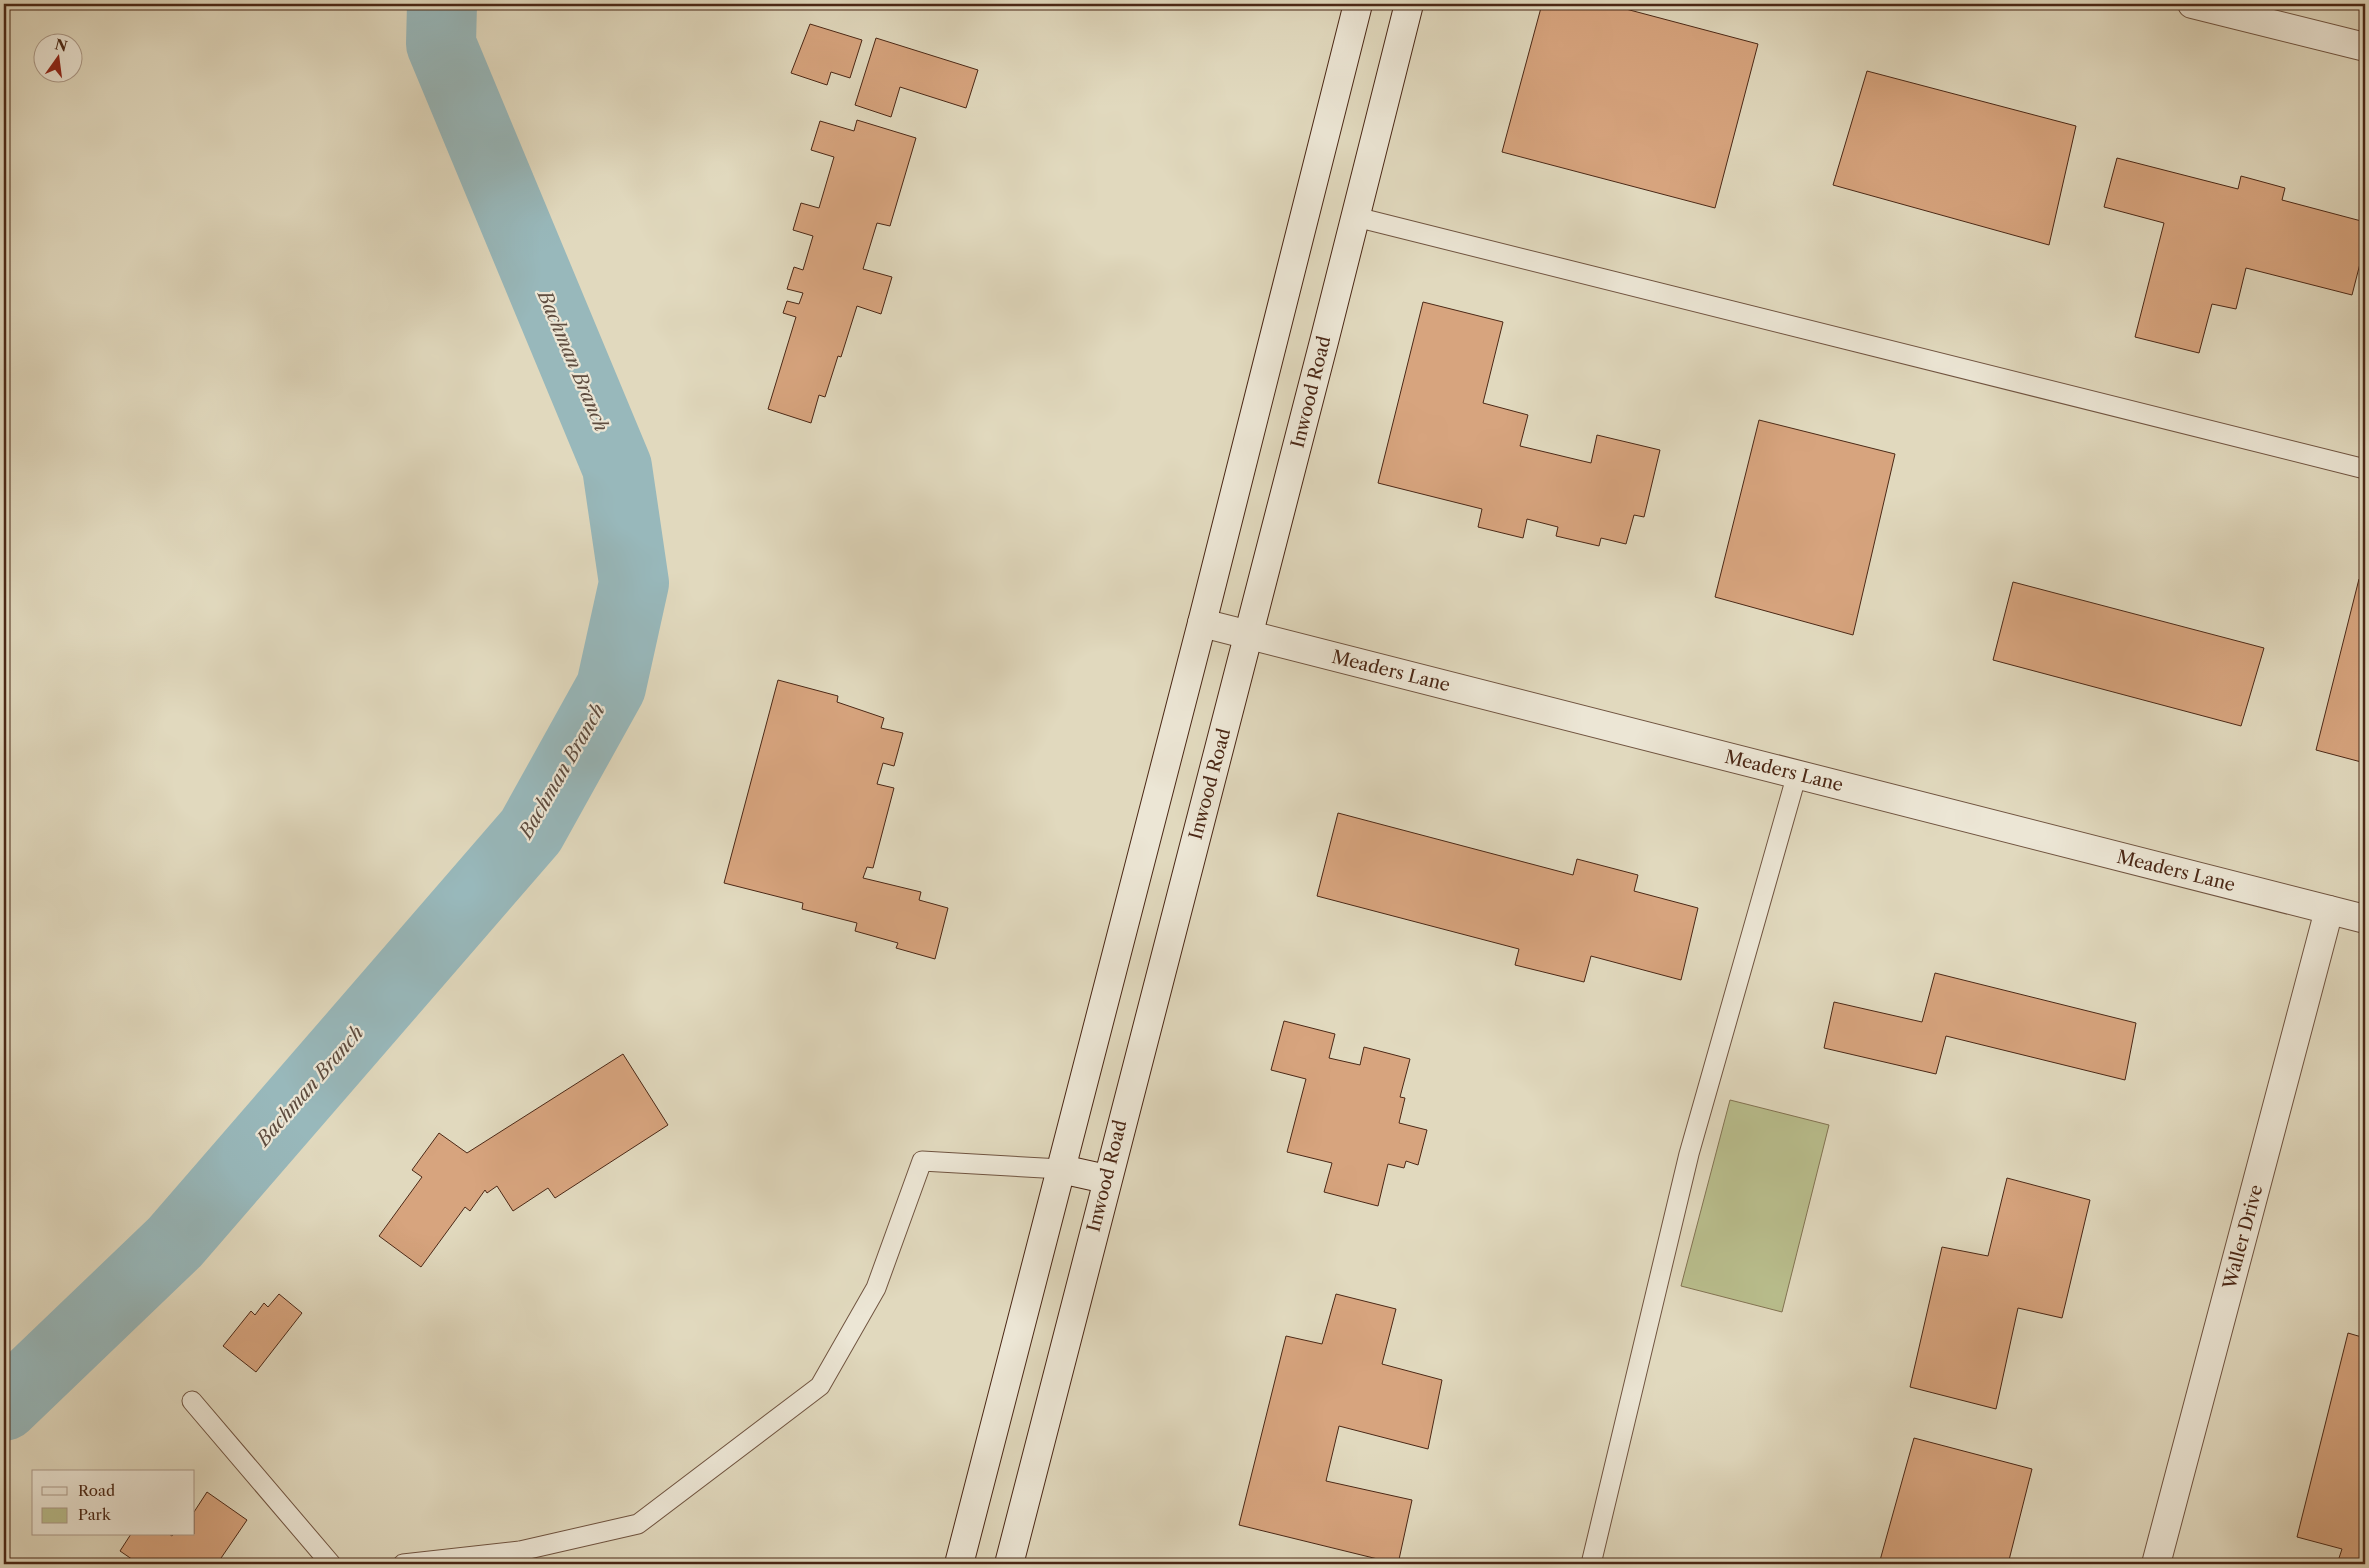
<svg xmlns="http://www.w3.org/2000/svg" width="2369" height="1568" font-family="'Libre Caslon Text',serif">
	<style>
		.green { fill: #b9be8d; stroke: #827352 }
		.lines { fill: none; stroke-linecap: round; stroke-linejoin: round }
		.river { stroke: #98b8bb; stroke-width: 70 }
		.building { fill: #d7a47e; stroke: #4b2816 }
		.service-casing { stroke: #705440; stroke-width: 21 }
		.minor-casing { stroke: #705440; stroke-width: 30 }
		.tertiary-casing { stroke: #705440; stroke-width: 30 }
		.secondary-casing { stroke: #4b2816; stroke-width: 30 }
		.service { stroke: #ece6d5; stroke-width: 19 }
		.minor { stroke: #ece6d5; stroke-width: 28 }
		.tertiary { stroke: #ece6d5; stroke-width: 28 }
		.secondary { stroke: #ece6d5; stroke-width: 28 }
		.labels { text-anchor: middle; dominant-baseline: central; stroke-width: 4.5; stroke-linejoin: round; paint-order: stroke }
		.street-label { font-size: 18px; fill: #4b2816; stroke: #ece6d5 }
		.water-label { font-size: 19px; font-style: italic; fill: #5e4c3f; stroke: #ece6d5 }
	</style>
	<rect width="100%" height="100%" fill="#e1d9be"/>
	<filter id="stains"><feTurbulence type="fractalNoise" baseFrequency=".004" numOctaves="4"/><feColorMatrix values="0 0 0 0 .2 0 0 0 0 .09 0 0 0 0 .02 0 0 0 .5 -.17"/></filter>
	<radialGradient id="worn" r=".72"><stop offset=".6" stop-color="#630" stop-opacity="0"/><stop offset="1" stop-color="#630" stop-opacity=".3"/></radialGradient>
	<path class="green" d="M 1730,1100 L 1829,1125 L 1782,1312 L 1681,1286 Z"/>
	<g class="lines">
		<path class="river" d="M 4,1406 L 175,1242 L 531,831 L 611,687 L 634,583 L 617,467 L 441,44 L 442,4"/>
	</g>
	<g class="building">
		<path d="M 1542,4 L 1607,4 L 1758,44 L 1715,208 L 1502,152 Z"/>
		<path d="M 810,24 L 862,40 L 850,78 L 831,72 L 827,85 L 791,73 Z"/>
		<path d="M 876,38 L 978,70 L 966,108 L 900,87 L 891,117 L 855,105 Z"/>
		<path d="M 1867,71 L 2076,126 L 2049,245 L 1833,185 Z"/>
		<path d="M 857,120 L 916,138 L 890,226 L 877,223 L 863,269 L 892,277 L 881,314 L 857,306 L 841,357 L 838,356 L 825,397 L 819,395 L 811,423 L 768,409 L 796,317 L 783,313 L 787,301 L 799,304 L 803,293 L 787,289 L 794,267 L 803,270 L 813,236 L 793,230 L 801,203 L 819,208 L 834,157 L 811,150 L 820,121 L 854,131 Z"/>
		<path d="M 2117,158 L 2238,189 L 2241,176 L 2285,188 L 2282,200 L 2365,222 L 2365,244 L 2352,295 L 2246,268 L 2236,309 L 2212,304 L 2199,353 L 2135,337 L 2164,223 L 2104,207 Z"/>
		<path d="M 1423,302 L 1503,322 L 1483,403 L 1528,415 L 1520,446 L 1591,463 L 1597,435 L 1660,450 L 1644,517 L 1634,515 L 1626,544 L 1601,538 L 1599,546 L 1556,536 L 1558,527 L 1527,519 L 1523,538 L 1478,527 L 1482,509 L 1378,483 Z"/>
		<path d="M 1759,420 L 1895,454 L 1853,635 L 1715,597 Z"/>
		<path d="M 2359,579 L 2365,581 L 2365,763 L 2316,750 Z"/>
		<path d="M 2013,582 L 2264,648 L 2241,726 L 1993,660 Z"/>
		<path d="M 778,680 L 838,696 L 837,702 L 884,718 L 881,728 L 903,733 L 894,766 L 883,763 L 877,784 L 894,788 L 873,868 L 867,867 L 863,878 L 921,892 L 919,900 L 948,908 L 935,959 L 896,948 L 898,943 L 855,931 L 857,923 L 802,909 L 803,903 L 724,883 Z"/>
		<path d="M 1338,813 L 1573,875 L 1577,859 L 1638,875 L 1634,891 L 1698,908 L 1681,980 L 1591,956 L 1584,982 L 1515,965 L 1519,949 L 1317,896 Z"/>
		<path d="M 1935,973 L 2136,1023 L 2125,1080 L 1946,1036 L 1936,1074 L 1824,1048 L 1834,1002 L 1922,1022 Z"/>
		<path d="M 1284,1021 L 1335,1034 L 1329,1058 L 1360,1065 L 1364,1047 L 1410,1059 L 1400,1097 L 1405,1098 L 1399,1123 L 1427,1130 L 1418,1165 L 1406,1161 L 1404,1168 L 1388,1164 L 1378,1206 L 1324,1192 L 1332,1163 L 1287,1152 L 1306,1079 L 1271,1070 Z"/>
		<path d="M 623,1054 L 668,1125 L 555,1198 L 548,1188 L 513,1211 L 497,1186 L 487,1193 L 485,1190 L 470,1211 L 465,1207 L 421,1267 L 379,1236 L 422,1177 L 412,1170 L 439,1133 L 467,1153 Z"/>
		<path d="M 2007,1178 L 2090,1200 L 2062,1318 L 2018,1308 L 1996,1409 L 1910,1387 L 1942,1247 L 1988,1256 Z"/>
		<path d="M 279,1294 L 302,1313 L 256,1372 L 223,1346 L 251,1311 L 255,1315 L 264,1303 L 268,1307 Z"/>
		<path d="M 1336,1294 L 1396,1309 L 1382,1364 L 1442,1380 L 1428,1449 L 1339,1426 L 1326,1481 L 1412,1500 L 1398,1564 L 1239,1525 L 1286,1336 L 1322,1344 Z"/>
		<path d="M 2348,1333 L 2365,1338 L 2365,1564 L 2337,1564 L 2342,1549 L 2297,1537 Z"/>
		<path d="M 1914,1438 L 2032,1469 L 2008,1564 L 1879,1564 Z"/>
		<path d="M 207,1492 L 247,1520 L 217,1564 L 139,1564 L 120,1551 L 131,1534 L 169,1534 L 172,1536 L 174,1534 L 194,1534 L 194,1512 Z"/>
	</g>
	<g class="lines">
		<defs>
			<g id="service">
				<path d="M 1356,217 L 2365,469"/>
				<path d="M 192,1401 L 331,1564"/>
				<path d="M 403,1564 L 520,1551 L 638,1524 L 820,1386 L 876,1288 L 922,1161 L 1061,1169"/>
				<path d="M 1591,1564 L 1689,1154 L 1797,774"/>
			</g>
			<g id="minor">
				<path d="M 1202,623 L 2365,919"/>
				<path d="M 2156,1564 L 2329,910"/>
			</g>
			<path id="tertiary" d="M 2192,4 L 2365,47"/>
			<g id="secondary">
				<path d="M 1061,1169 L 1106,1179"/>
				<path d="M 959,1564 L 1202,623 L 1358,4"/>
				<path d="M 1009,1564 C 1140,1043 1280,525 1409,4"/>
			</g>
		</defs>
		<use href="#service" class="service-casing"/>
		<use href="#minor" class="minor-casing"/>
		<use href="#tertiary" class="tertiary-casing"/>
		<use href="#secondary" class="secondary-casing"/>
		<use href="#service" class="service"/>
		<use href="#minor" class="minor"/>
		<use href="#tertiary" class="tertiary"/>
		<use href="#secondary" class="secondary"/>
	</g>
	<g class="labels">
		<g class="street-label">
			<text transform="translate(1311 392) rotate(-76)">Inwood Road</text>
			<text transform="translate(1391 671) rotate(14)">Meaders Lane</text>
			<text transform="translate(1784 771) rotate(14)">Meaders Lane</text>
			<text transform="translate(1210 784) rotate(-75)">Inwood Road</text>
			<text transform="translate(2176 871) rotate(14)">Meaders Lane</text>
			<text transform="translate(1107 1176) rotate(-76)">Inwood Road</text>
			<text transform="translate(2243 1237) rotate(-75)">Waller Drive</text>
		</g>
		<g class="water-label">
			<text transform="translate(573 361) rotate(67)">Bachman Branch</text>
			<text transform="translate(562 771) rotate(-60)">Bachman Branch</text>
			<text transform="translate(310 1086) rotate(-49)">Bachman Branch</text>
		</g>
	</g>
	<rect width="2369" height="1568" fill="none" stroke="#e1d9be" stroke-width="20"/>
	<rect x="5" y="5" width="2359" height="1558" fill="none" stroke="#4b2816" stroke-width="2.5"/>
	<rect x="10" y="10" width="2349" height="1548" fill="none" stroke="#4b2816"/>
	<rect x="32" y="1470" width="162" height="65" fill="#ece6d5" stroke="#ac9a89"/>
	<rect x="42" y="1487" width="25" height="8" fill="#ece6d5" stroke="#ac9a89"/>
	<text x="78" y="1496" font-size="15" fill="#4b2816">Road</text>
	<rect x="42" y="1508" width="25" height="15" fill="#b9be8d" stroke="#ac9a89"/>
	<text x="78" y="1520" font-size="15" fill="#4b2816">Park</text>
	<g transform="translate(58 58) rotate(14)"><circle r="24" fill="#ece6d5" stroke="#ac9a89"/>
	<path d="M0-4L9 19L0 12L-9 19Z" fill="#8f2418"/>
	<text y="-8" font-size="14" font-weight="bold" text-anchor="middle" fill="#4b2816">N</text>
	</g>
	<rect width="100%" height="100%" filter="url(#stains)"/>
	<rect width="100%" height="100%" fill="url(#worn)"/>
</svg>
